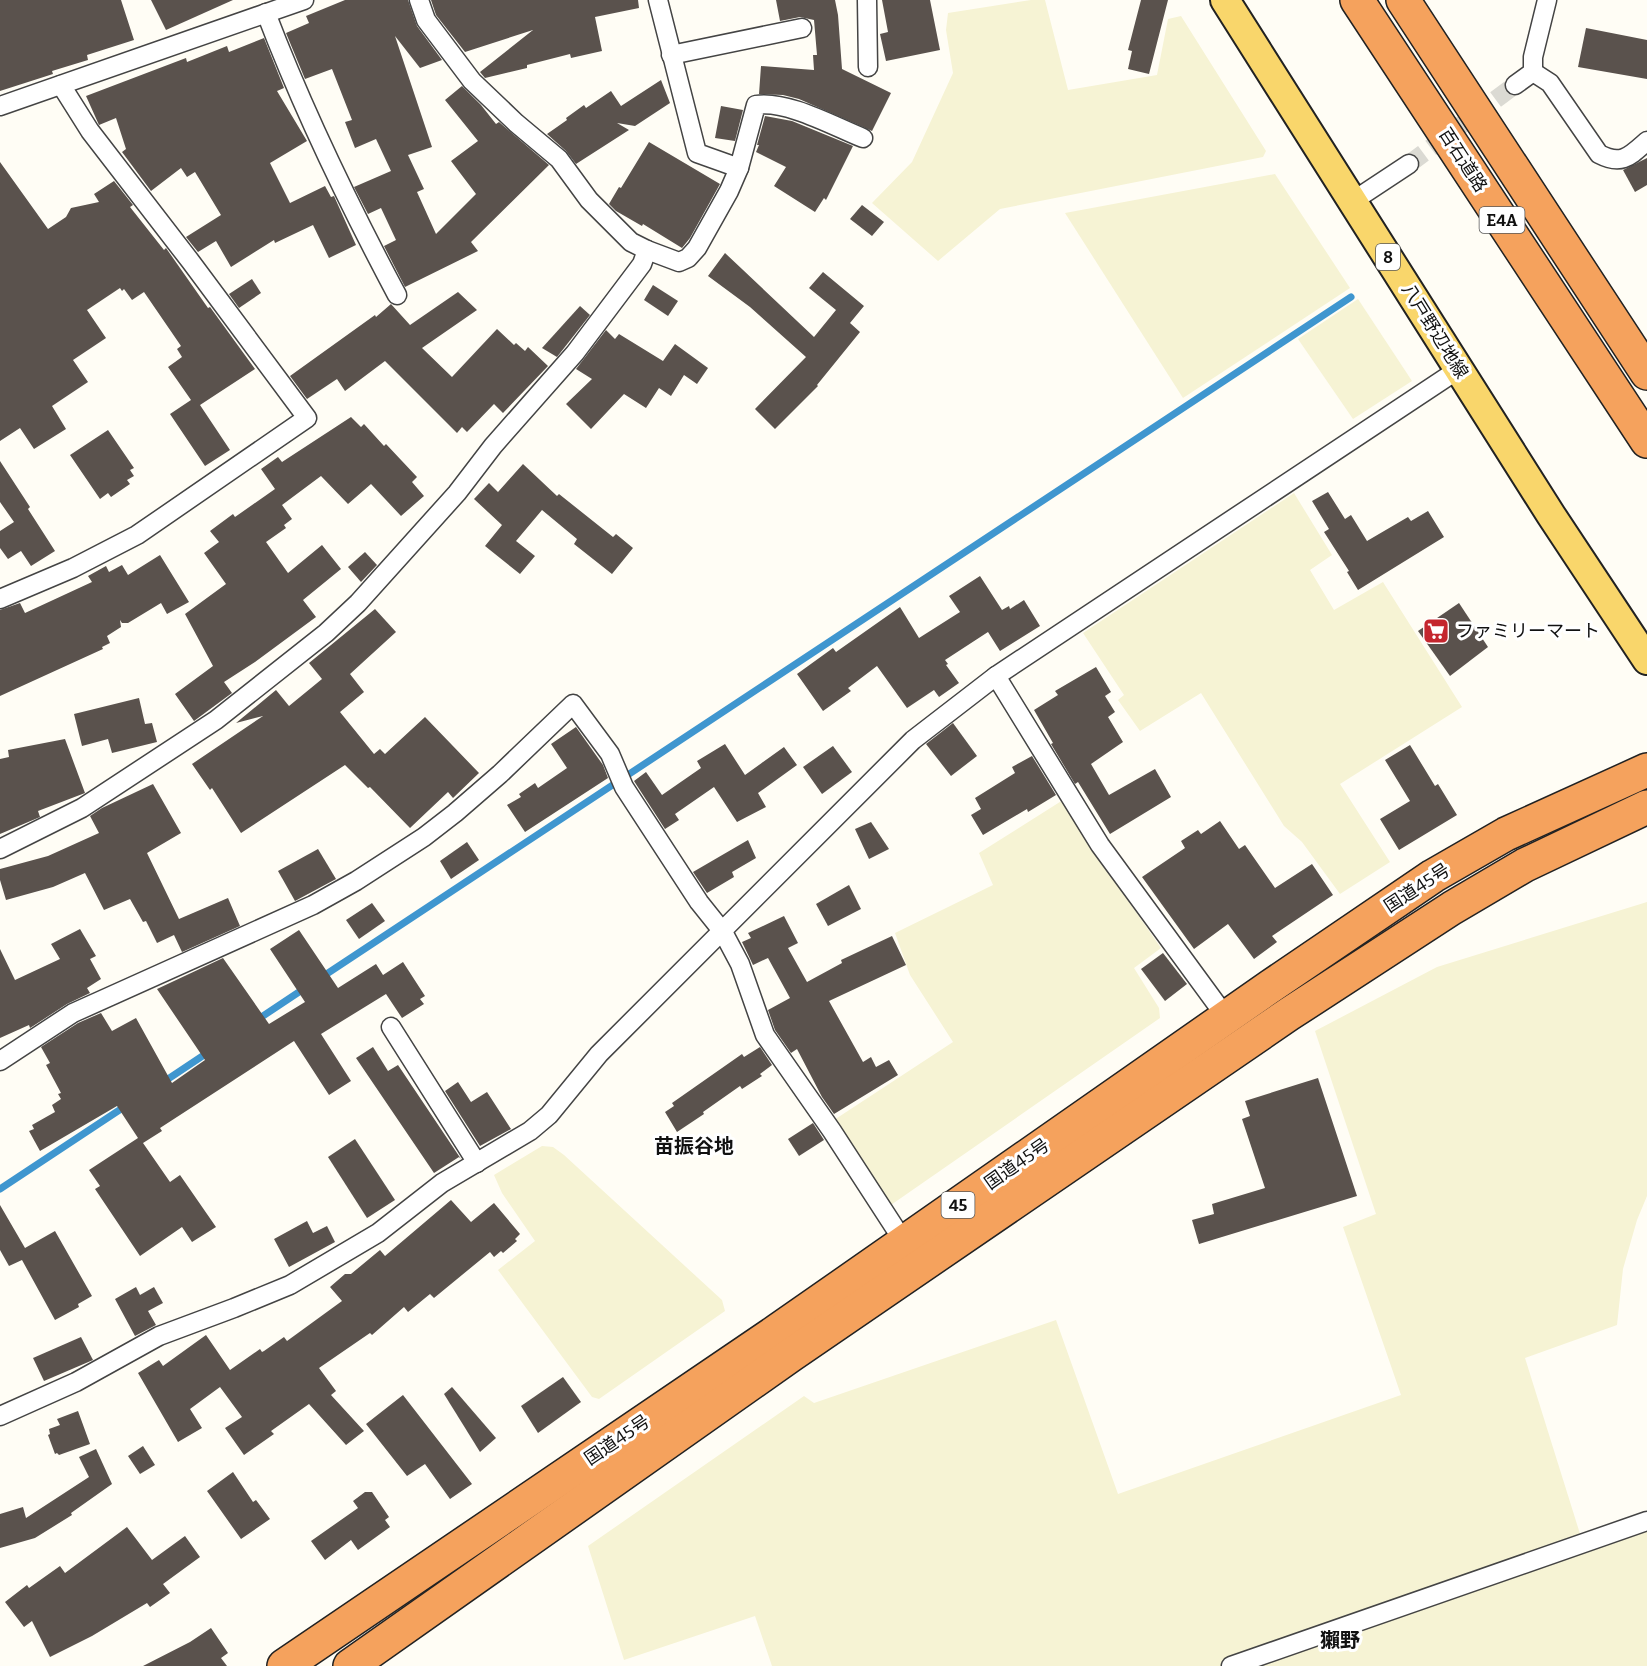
<svg xmlns="http://www.w3.org/2000/svg" width="1647" height="1666" font-family="Bitter,'Noto Sans JP',serif">
	<style>
		.farmland { fill: #f6f3d4 }
		.lines { fill: none; stroke-linecap: round; stroke-linejoin: round }
		.stream { stroke: #3f96cf; stroke-width: 7 }
		.building { fill: #5a524d }
		.street-tunnel { stroke: #dbdad3; stroke-width: 18; stroke-dasharray: 18 9; stroke-linecap: butt }
		.street-casing { stroke: #444; stroke-width: 21 }
		.primary-casing { stroke: #222; stroke-width: 32 }
		.highway-casing { stroke: #222; stroke-width: 36 }
		.street { stroke: #fff; stroke-width: 18 }
		.primary { stroke: #f9d66b; stroke-width: 28 }
		.highway { stroke: #f5a25d; stroke-width: 33 }
		.labels { text-anchor: middle; dominant-baseline: central; stroke-width: 6; stroke-linejoin: round; paint-order: stroke }
		.shield { fill: #fff; stroke: #585858; stroke-width: 1.5 }
		.shield-label { font-size: 16px; font-weight: bold; fill: #111 }
		.street-label { font-size: 18px; fill: #111; stroke: #fff }
		.poi-label { font-size: 18px; fill: #111; stroke: #fff; text-anchor: start }
		.neighbourhood-label { font-size: 20px; font-weight: bold; fill: #111; stroke: #fff }
	</style>
	<rect width="100%" height="100%" fill="#fffdf5"/>
	<g class="farmland">
		<path d="M 1031,0 L 1045,0 L 1068,90 L 1157,75 L 1168,19 L 1181,16 L 1266,151 L 1263,157 L 1000,209 L 938,261 L 872,203 L 912,162 L 953,73 L 946,30 L 948,13 Z"/>
		<path d="M 1275,174 L 1350,288 L 1183,398 L 1065,213 Z"/>
		<path d="M 1358,299 L 1412,381 L 1353,419 L 1298,339 Z"/>
		<path d="M 1294,493 L 1332,555 L 1310,570 L 1334,610 L 1383,582 L 1462,707 L 1340,784 L 1390,862 L 1340,894 L 1302,842 L 1284,826 L 1201,693 L 1140,731 L 1118,700 L 1124,695 L 1083,633 Z"/>
		<path d="M 1063,800 L 1090,846 L 1161,948 L 1134,968 L 1159,1008 L 1160,1018 L 888,1207 L 834,1120 L 953,1042 L 910,975 L 895,933 L 993,885 L 979,853 Z"/>
		<path d="M 1647,902 L 1647,1196 L 1637,1220 L 1623,1269 L 1617,1325 L 1525,1358 L 1586,1553 L 1647,1531 L 1647,1666 L 772,1666 L 755,1616 L 624,1660 L 588,1546 L 804,1396 L 814,1403 L 1056,1320 L 1118,1494 L 1401,1395 L 1343,1227 L 1376,1214 L 1315,1031 L 1437,967 Z"/>
		<path d="M 542,1146 L 553,1147 L 564,1155 L 722,1300 L 725,1311 L 599,1399 L 592,1397 L 498,1270 L 535,1241 L 502,1193 L 494,1175 Z"/>
	</g>
	<g class="lines">
		<g class="stream">
			<path d="M 322,977 L 1351,297"/>
			<path d="M 257,1020 L 305,988"/>
			<path d="M 162,1083 L 210,1051"/>
			<path d="M 0,1189 L 127,1105"/>
		</g>
	</g>
	<g class="building">
		<path d="M 0,0 L 121,0 L 134,40 L 87,55 L 88,60 L 52,71 L 53,74 L 0,91 Z"/>
		<path d="M 151,0 L 233,0 L 166,30 Z"/>
		<path d="M 345,0 L 408,0 L 417,26 L 442,60 L 420,68 L 395,36 L 432,147 L 408,155 L 424,189 L 417,192 L 436,234 L 476,194 L 451,161 L 478,141 L 445,100 L 462,86 L 481,105 L 496,124 L 499,122 L 549,165 L 471,242 L 478,251 L 405,287 L 384,246 L 396,240 L 381,208 L 368,214 L 354,187 L 391,171 L 376,139 L 355,148 L 345,122 L 352,120 L 332,69 L 305,79 L 286,33 L 309,23 L 306,16 Z"/>
		<path d="M 431,0 L 638,0 L 639,8 L 595,17 L 602,51 L 571,58 L 570,54 L 527,65 L 527,68 L 485,78 L 480,72 L 533,30 L 465,52 L 436,15 Z"/>
		<path d="M 776,0 L 835,0 L 838,15 L 842,69 L 891,93 L 872,131 L 799,99 L 783,95 L 759,94 L 761,66 L 814,70 L 813,55 L 817,55 L 814,20 L 800,17 L 780,21 Z"/>
		<path d="M 882,0 L 930,0 L 940,50 L 886,61 L 880,34 L 888,32 Z"/>
		<path d="M 1141,0 L 1168,0 L 1149,74 L 1128,69 L 1132,51 L 1128,50 Z"/>
		<path d="M 1586,28 L 1647,40 L 1647,79 L 1578,67 Z"/>
		<path d="M 264,38 L 284,88 L 277,91 L 307,141 L 270,163 L 290,203 L 325,186 L 331,197 L 334,196 L 356,245 L 329,258 L 313,225 L 275,243 L 274,240 L 231,267 L 216,241 L 198,252 L 186,237 L 221,215 L 195,172 L 187,177 L 181,168 L 151,191 L 122,152 L 126,149 L 116,118 L 99,125 L 86,96 L 186,58 L 187,62 L 227,46 L 229,52 Z"/>
		<path d="M 661,80 L 670,103 L 635,126 L 617,123 L 629,130 L 576,164 L 566,151 L 547,134 L 567,120 L 566,118 L 584,105 L 586,108 L 611,91 L 621,106 Z"/>
		<path d="M 721,106 L 743,110 L 735,141 L 715,138 Z"/>
		<path d="M 765,116 L 792,121 L 853,146 L 826,200 L 824,198 L 815,212 L 774,186 L 786,167 L 756,152 L 759,145 L 757,145 Z"/>
		<path d="M 649,142 L 720,184 L 690,238 L 682,248 L 643,224 L 642,226 L 616,211 L 609,204 L 619,187 L 621,188 Z"/>
		<path d="M 1647,158 L 1647,185 L 1635,192 L 1623,170 Z"/>
		<path d="M 0,162 L 48,229 L 66,217 L 71,208 L 99,202 L 94,194 L 114,181 L 133,205 L 130,207 L 164,250 L 166,248 L 208,308 L 210,307 L 255,369 L 200,405 L 230,450 L 205,466 L 170,414 L 191,400 L 168,367 L 182,357 L 177,349 L 181,346 L 144,292 L 132,300 L 124,289 L 122,291 L 120,288 L 87,310 L 106,338 L 73,360 L 88,382 L 52,406 L 66,429 L 34,449 L 20,428 L 0,441 Z"/>
		<path d="M 862,205 L 884,222 L 872,236 L 850,219 Z"/>
		<path d="M 725,253 L 814,337 L 836,310 L 809,288 L 823,272 L 864,306 L 850,323 L 860,332 L 817,385 L 818,386 L 775,429 L 755,409 L 806,357 L 750,307 L 708,276 Z"/>
		<path d="M 252,279 L 261,293 L 239,308 L 229,294 Z"/>
		<path d="M 653,285 L 678,301 L 668,316 L 644,300 Z"/>
		<path d="M 458,292 L 477,310 L 422,348 L 452,377 L 497,329 L 514,345 L 516,343 L 525,351 L 528,347 L 548,366 L 503,413 L 494,404 L 467,432 L 462,427 L 457,433 L 385,361 L 345,391 L 337,379 L 307,399 L 290,376 L 375,315 L 376,317 L 391,304 L 410,325 Z"/>
		<path d="M 580,306 L 590,315 L 557,357 L 542,348 Z"/>
		<path d="M 606,330 L 615,339 L 619,334 L 663,361 L 675,344 L 708,368 L 697,384 L 684,375 L 671,396 L 659,388 L 646,408 L 624,394 L 591,429 L 566,404 L 592,379 L 576,369 Z"/>
		<path d="M 351,417 L 361,427 L 364,424 L 384,446 L 386,444 L 417,477 L 412,482 L 424,496 L 401,516 L 371,484 L 348,504 L 321,476 L 282,505 L 292,519 L 284,525 L 286,528 L 266,542 L 288,573 L 322,545 L 341,569 L 303,600 L 316,617 L 255,662 L 224,682 L 232,693 L 194,721 L 175,694 L 213,666 L 185,614 L 226,584 L 204,553 L 219,542 L 210,531 L 233,514 L 235,517 L 275,489 L 261,469 L 278,457 L 282,462 Z"/>
		<path d="M 108,430 L 134,468 L 130,470 L 134,476 L 127,480 L 130,484 L 111,497 L 108,493 L 100,499 L 70,455 Z"/>
		<path d="M 0,461 L 30,507 L 28,509 L 55,551 L 31,566 L 21,551 L 8,559 L 0,548 L 0,531 L 14,522 L 0,502 Z"/>
		<path d="M 523,464 L 557,496 L 559,494 L 613,537 L 616,534 L 633,548 L 612,574 L 574,544 L 577,539 L 542,510 L 516,541 L 535,556 L 520,574 L 485,546 L 502,525 L 474,499 L 489,483 L 498,492 Z"/>
		<path d="M 1328,492 L 1345,519 L 1351,515 L 1367,541 L 1408,517 L 1411,521 L 1428,511 L 1444,537 L 1358,590 L 1347,572 L 1349,571 L 1324,532 L 1329,529 L 1312,501 Z"/>
		<path d="M 365,552 L 377,565 L 361,582 L 348,567 Z"/>
		<path d="M 160,555 L 189,602 L 167,614 L 161,603 L 128,623 L 122,623 L 120,620 L 121,627 L 107,636 L 110,643 L 102,647 L 103,649 L 0,696 L 0,610 L 20,603 L 25,613 L 92,582 L 88,576 L 106,566 L 109,572 L 122,565 L 128,575 Z"/>
		<path d="M 980,576 L 1002,610 L 1009,606 L 1010,609 L 1024,600 L 1040,626 L 1000,651 L 988,632 L 945,660 L 948,664 L 946,665 L 959,683 L 939,697 L 934,690 L 907,708 L 877,666 L 848,688 L 851,691 L 823,711 L 797,674 L 833,648 L 836,652 L 900,607 L 919,638 L 960,612 L 949,596 Z"/>
		<path d="M 1459,603 L 1488,647 L 1450,676 L 1418,631 Z"/>
		<path d="M 375,609 L 396,632 L 350,674 L 364,692 L 340,712 L 374,754 L 380,749 L 385,754 L 425,717 L 479,773 L 453,798 L 448,792 L 410,828 L 370,787 L 368,788 L 345,765 L 241,833 L 212,788 L 210,790 L 192,764 L 263,716 L 236,723 L 276,690 L 289,706 L 322,679 L 309,663 Z"/>
		<path d="M 1096,667 L 1111,692 L 1105,696 L 1115,712 L 1108,717 L 1123,742 L 1091,764 L 1109,795 L 1155,769 L 1171,797 L 1110,834 L 1078,782 L 1075,784 L 1051,744 L 1053,743 L 1034,710 L 1058,695 L 1055,691 Z"/>
		<path d="M 139,698 L 145,724 L 152,723 L 157,742 L 112,753 L 108,739 L 82,746 L 74,714 Z"/>
		<path d="M 953,723 L 977,756 L 951,776 L 926,744 Z"/>
		<path d="M 576,727 L 603,765 L 608,778 L 525,832 L 507,805 L 521,797 L 519,794 L 535,783 L 538,788 L 567,768 L 551,744 Z"/>
		<path d="M 65,739 L 85,793 L 38,811 L 40,817 L 0,834 L 0,759 L 9,757 L 8,750 Z"/>
		<path d="M 725,744 L 745,775 L 784,747 L 797,765 L 758,793 L 766,807 L 737,822 L 714,787 L 675,814 L 679,820 L 665,829 L 634,781 L 646,772 L 662,795 L 701,768 L 697,761 Z"/>
		<path d="M 1410,745 L 1435,786 L 1438,784 L 1457,815 L 1399,850 L 1380,819 L 1410,801 L 1385,760 Z"/>
		<path d="M 833,746 L 852,772 L 822,794 L 803,767 Z"/>
		<path d="M 1032,756 L 1056,795 L 1028,812 L 1027,809 L 983,835 L 971,815 L 981,809 L 975,798 L 1015,773 L 1012,767 Z"/>
		<path d="M 153,784 L 181,833 L 147,853 L 179,919 L 228,898 L 240,926 L 182,952 L 174,935 L 157,943 L 146,921 L 143,922 L 130,899 L 104,910 L 85,873 L 53,887 L 6,900 L 0,880 L 0,869 L 48,856 L 99,833 L 90,816 L 102,808 Z"/>
		<path d="M 1220,821 L 1239,849 L 1245,845 L 1275,888 L 1312,864 L 1333,895 L 1272,936 L 1277,942 L 1254,959 L 1228,924 L 1194,949 L 1142,877 L 1185,848 L 1181,841 L 1198,830 L 1201,834 Z"/>
		<path d="M 871,822 L 889,849 L 869,859 L 855,829 Z"/>
		<path d="M 748,840 L 756,858 L 732,872 L 734,877 L 707,893 L 693,872 Z"/>
		<path d="M 467,842 L 479,860 L 451,879 L 440,861 Z"/>
		<path d="M 318,849 L 336,879 L 295,901 L 278,871 Z"/>
		<path d="M 849,885 L 861,909 L 828,926 L 816,904 Z"/>
		<path d="M 372,903 L 385,921 L 359,939 L 346,920 Z"/>
		<path d="M 784,916 L 798,943 L 788,948 L 807,982 L 842,963 L 841,960 L 892,936 L 906,965 L 829,1001 L 863,1062 L 871,1057 L 876,1067 L 889,1060 L 898,1075 L 834,1114 L 822,1097 L 797,1049 L 791,1053 L 775,1030 L 768,1010 L 790,998 L 768,958 L 753,965 L 742,942 L 751,938 L 748,933 Z"/>
		<path d="M 80,929 L 96,956 L 90,959 L 101,979 L 87,988 L 90,993 L 67,1004 L 30,1028 L 29,1025 L 0,1038 L 0,949 L 15,980 L 60,959 L 51,944 Z"/>
		<path d="M 299,930 L 338,988 L 376,964 L 383,975 L 403,962 L 425,996 L 420,999 L 424,1004 L 402,1018 L 386,994 L 321,1034 L 351,1081 L 329,1095 L 294,1041 L 160,1128 L 162,1131 L 143,1143 L 170,1182 L 180,1175 L 216,1227 L 192,1242 L 182,1227 L 140,1256 L 95,1189 L 100,1186 L 89,1170 L 138,1138 L 117,1106 L 40,1151 L 29,1131 L 34,1129 L 32,1125 L 55,1112 L 52,1105 L 61,1099 L 58,1094 L 61,1093 L 46,1065 L 50,1063 L 41,1047 L 78,1023 L 101,1013 L 112,1031 L 136,1018 L 172,1083 L 205,1060 L 157,989 L 223,958 L 269,1024 L 305,1002 L 270,949 Z"/>
		<path d="M 1163,953 L 1187,984 L 1165,1001 L 1141,969 Z"/>
		<path d="M 373,1047 L 388,1071 L 398,1065 L 461,1159 L 459,1157 L 434,1173 L 356,1058 Z"/>
		<path d="M 760,1047 L 772,1065 L 760,1074 L 762,1076 L 742,1089 L 740,1086 L 703,1112 L 704,1114 L 677,1132 L 665,1112 L 674,1106 L 672,1103 L 742,1054 L 744,1057 Z"/>
		<path d="M 1318,1078 L 1357,1196 L 1199,1244 L 1192,1220 L 1214,1214 L 1212,1204 L 1265,1188 L 1242,1119 L 1250,1116 L 1245,1101 Z"/>
		<path d="M 458,1082 L 471,1102 L 487,1092 L 511,1129 L 480,1146 L 445,1091 Z"/>
		<path d="M 813,1123 L 824,1140 L 799,1156 L 788,1139 Z"/>
		<path d="M 355,1139 L 395,1200 L 367,1218 L 328,1157 Z"/>
		<path d="M 451,1200 L 471,1222 L 494,1203 L 520,1234 L 515,1239 L 517,1241 L 503,1253 L 501,1251 L 494,1257 L 490,1252 L 434,1298 L 430,1294 L 408,1312 L 404,1307 L 372,1335 L 370,1333 L 319,1368 L 336,1391 L 331,1395 L 364,1431 L 346,1445 L 309,1404 L 271,1431 L 274,1434 L 244,1455 L 225,1428 L 242,1417 L 220,1387 L 190,1409 L 202,1428 L 178,1442 L 138,1373 L 159,1360 L 163,1366 L 206,1335 L 230,1370 L 260,1349 L 262,1352 L 264,1351 L 284,1337 L 287,1341 L 342,1301 L 330,1287 L 345,1274 L 351,1274 L 380,1250 L 385,1256 Z"/>
		<path d="M 0,1205 L 25,1248 L 55,1231 L 92,1296 L 78,1304 L 79,1307 L 55,1320 L 22,1260 L 9,1266 L 0,1250 Z"/>
		<path d="M 307,1221 L 313,1233 L 327,1226 L 335,1242 L 289,1267 L 274,1239 Z"/>
		<path d="M 136,1287 L 140,1295 L 154,1287 L 163,1303 L 148,1311 L 156,1325 L 135,1336 L 115,1299 Z"/>
		<path d="M 81,1337 L 93,1360 L 44,1381 L 33,1358 Z"/>
		<path d="M 563,1377 L 581,1402 L 538,1433 L 521,1406 Z"/>
		<path d="M 452,1387 L 496,1438 L 480,1452 L 444,1394 Z"/>
		<path d="M 403,1395 L 472,1484 L 450,1499 L 425,1464 L 407,1476 L 366,1424 Z"/>
		<path d="M 78,1411 L 90,1444 L 59,1455 L 57,1453 L 55,1454 L 48,1435 L 50,1434 L 49,1429 L 60,1425 L 57,1419 Z"/>
		<path d="M 143,1446 L 155,1465 L 140,1474 L 128,1456 Z"/>
		<path d="M 96,1449 L 112,1484 L 71,1513 L 72,1515 L 35,1538 L 0,1548 L 0,1514 L 23,1507 L 26,1518 L 89,1477 L 79,1457 Z"/>
		<path d="M 233,1472 L 253,1502 L 256,1500 L 270,1519 L 241,1539 L 207,1491 Z"/>
		<path d="M 365,1492 L 372,1492 L 389,1517 L 385,1520 L 390,1527 L 358,1550 L 351,1540 L 325,1560 L 311,1541 L 358,1508 L 353,1501 Z"/>
		<path d="M 127,1527 L 152,1560 L 185,1536 L 200,1557 L 163,1584 L 170,1593 L 150,1607 L 147,1603 L 92,1636 L 50,1657 L 32,1621 L 24,1627 L 5,1602 L 27,1585 L 29,1588 L 60,1566 L 65,1573 Z"/>
		<path d="M 211,1628 L 228,1653 L 221,1658 L 227,1666 L 143,1666 L 190,1642 Z"/>
	</g>
	<g class="lines">
		<path class="street-tunnel" d="M 1409,164 L 1515,85"/>
		<defs>
			<g id="street">
				<path d="M 658,0 L 697,153 L 739,168"/>
				<path d="M 867,0 L 868,67"/>
				<path d="M 266,13 C 303,110 348,203 397,295"/>
				<path d="M 671,55 L 802,28"/>
				<path d="M 1533,72 L 1550,83 L 1599,154 C 1622,166 1630,156 1647,141"/>
				<path d="M 1515,85 L 1533,72 L 1533,57 L 1547,0"/>
				<path d="M 0,106 L 304,0"/>
				<path d="M 1353,201 L 1409,164"/>
				<path d="M 647,250 L 679,262 L 688,258 L 697,248 L 729,191 L 739,168 L 756,105 C 787,100 833,126 863,138"/>
				<path d="M 0,599 L 73,568 L 137,535 L 307,418 L 191,262 L 90,131 L 61,85"/>
				<path d="M 996,676 L 1100,845 L 1226,1017"/>
				<path d="M 0,849 L 82,808 L 216,720 L 326,633 L 358,603 L 457,493 L 493,446 L 575,353 L 642,264 L 647,250 L 631,242 L 589,200 L 559,159 L 516,123 L 472,81 L 426,20 L 419,0"/>
				<path d="M 391,1027 L 477,1163"/>
				<path d="M 0,1061 L 73,1013 L 313,905 L 356,881 L 424,837 L 455,813 L 500,774 L 573,704 L 610,754 L 624,787 L 699,902 L 723,932 L 740,964 L 765,1035 L 832,1131 L 904,1242"/>
				<path d="M 0,1416 L 76,1382 L 159,1336 L 234,1308 L 290,1285 L 378,1233 L 442,1183 L 530,1131 L 549,1115 L 599,1054 L 913,740 L 996,676 L 1459,369"/>
				<path d="M 1231,1666 L 1647,1521"/>
			</g>
			<path id="primary" d="M 1225,0 L 1551,515 L 1647,660"/>
			<g id="highway">
				<path d="M 1357,0 L 1647,441"/>
				<path d="M 1403,0 L 1647,373"/>
				<path d="M 284,1666 L 777,1331 L 1271,986 L 1433,876 L 1506,834 L 1647,770"/>
				<path d="M 350,1666 L 791,1355 L 1289,1014 L 1452,908 L 1525,865 L 1647,807"/>
			</g>
		</defs>
		<use href="#street" class="street-casing"/>
		<use href="#primary" class="primary-casing"/>
		<use href="#highway" class="highway-casing"/>
		<use href="#street" class="street"/>
		<use href="#primary" class="primary"/>
		<use href="#highway" class="highway"/>
	</g>
	<defs>
		<symbol id="supermarket-square" viewBox="-11 -11 22 22"><rect x="-9" y="-9" width="18" height="18" rx="4" fill="#c4262e" stroke="#fff"/><path d="M-6-5.5h2.5l.6 2H6L4.5 2H-2.5L-4.4-4H-6ZM-1.5 3.2a1.3 1.3 0 1 0 .1 0ZM3 3.2a1.3 1.3 0 1 0 .1 0Z" fill="#fff"/></symbol>
	</defs>
	<g fill-rule="evenodd">
		<use href="#supermarket-square" x="1421" y="616" width="30" height="30"/>
	</g>
	<g class="labels">
		<g class="shield">
			<rect x="1479.5" y="207" width="45" height="26" rx="4.5"/>
			<rect x="1376" y="244" width="24" height="26" rx="4.5"/>
			<rect x="941.5" y="1192" width="33" height="26" rx="4.5"/>
		</g>
		<g class="shield-label">
			<text x="1502" y="220">E4A</text>
			<text x="1388" y="257">8</text>
			<text x="958" y="1205">45</text>
		</g>
		<g class="street-label">
			<text transform="translate(1463 160) rotate(57)">百石道路</text>
			<text transform="translate(1435 331) rotate(58)">八戸野辺地線</text>
			<text transform="translate(1417 888) rotate(-33)">国道45号</text>
			<text transform="translate(1017 1164) rotate(-35)">国道45号</text>
			<text transform="translate(617 1440) rotate(-34)">国道45号</text>
		</g>
		<g class="poi-label">
			<text x="1456" y="631">ファミリーマート</text>
		</g>
		<g class="neighbourhood-label">
			<text x="694" y="1146">苗振谷地</text>
			<text x="1340" y="1640">獺野</text>
		</g>
	</g>
</svg>
